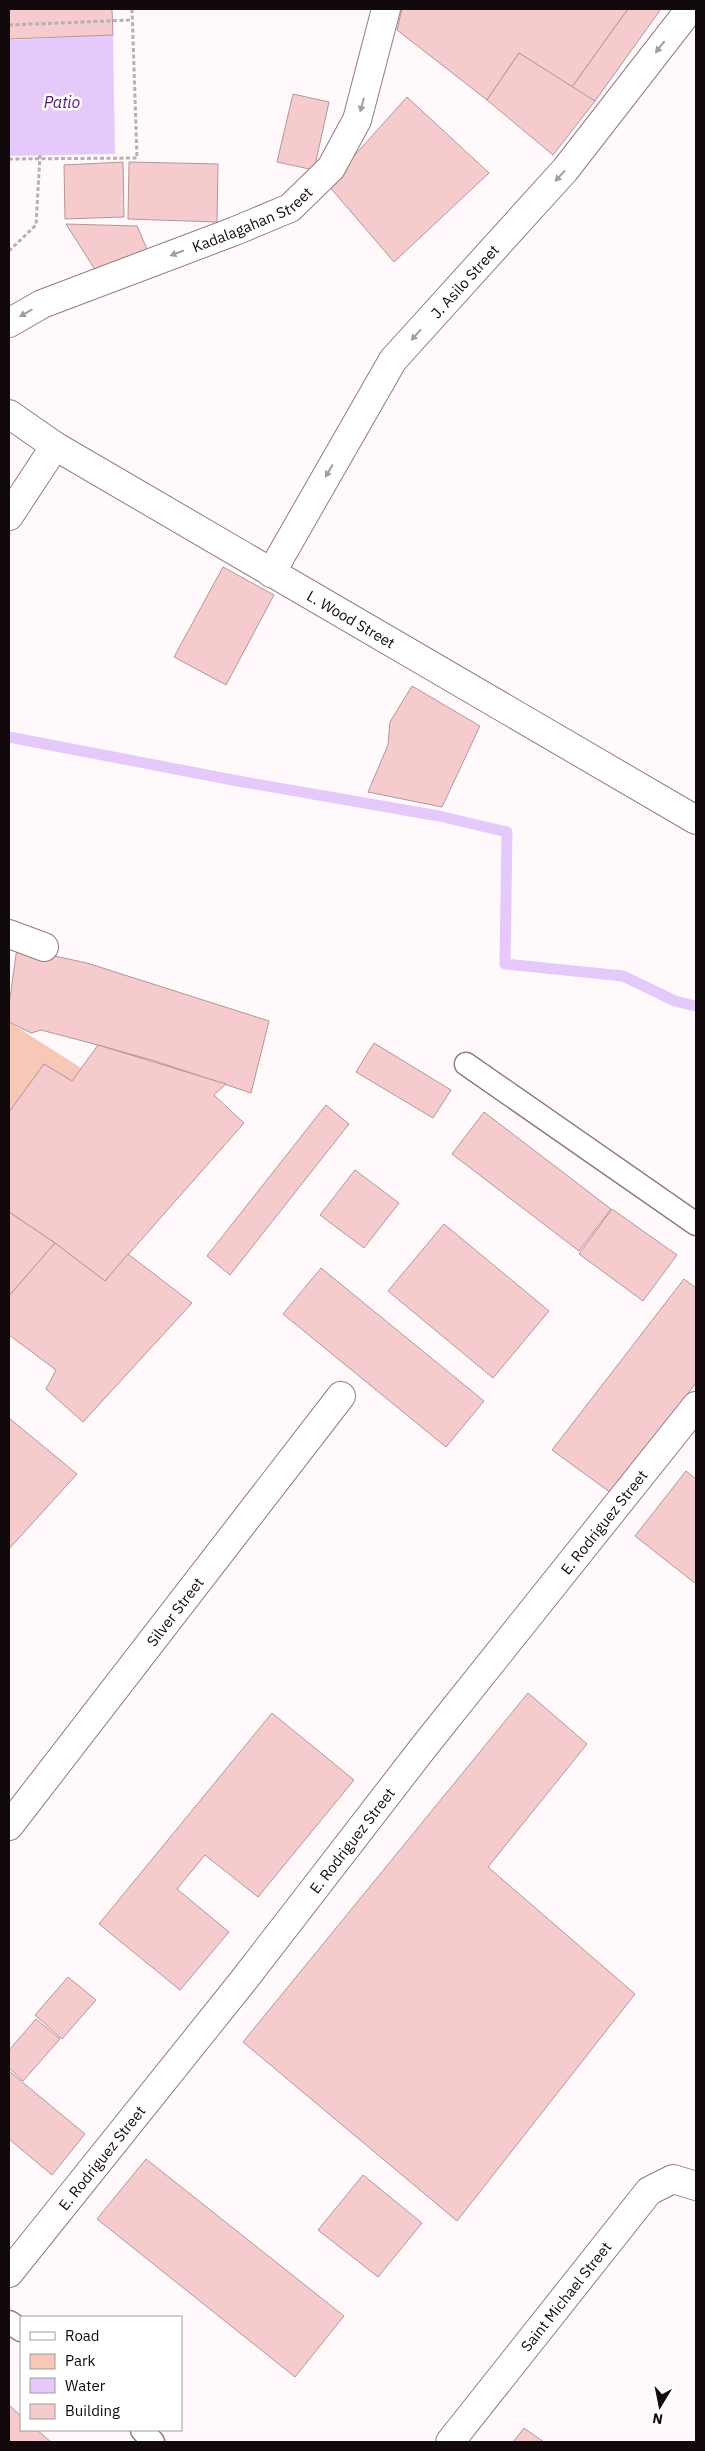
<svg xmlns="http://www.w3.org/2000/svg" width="705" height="2451" font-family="'IBM Plex Sans',sans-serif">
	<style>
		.green { fill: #f7c7b8 }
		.water { fill: #e5c9fa }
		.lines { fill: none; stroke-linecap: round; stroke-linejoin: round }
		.stream { stroke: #e5c9fa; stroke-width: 11 }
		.building { fill: #f6cbcd; stroke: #b29798 }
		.lane-casing { stroke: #937b84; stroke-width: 25 }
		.street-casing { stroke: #937b84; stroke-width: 30 }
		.secondary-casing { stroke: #937b84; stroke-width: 30 }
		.path { stroke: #b7b0b2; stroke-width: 3; stroke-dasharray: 4 2.5; stroke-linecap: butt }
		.lane { stroke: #fff; stroke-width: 22 }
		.street { stroke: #fff; stroke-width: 28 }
		.secondary { stroke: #fff; stroke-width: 28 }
		.oneway { fill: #a09d9e }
		.labels { text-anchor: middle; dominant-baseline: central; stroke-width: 5; stroke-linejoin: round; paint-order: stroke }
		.street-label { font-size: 15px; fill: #12090c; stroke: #fff }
		.water-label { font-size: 16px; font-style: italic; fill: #541774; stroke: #fff }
	</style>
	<rect width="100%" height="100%" fill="#fff9fb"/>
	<path class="green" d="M 9,1022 L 89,1073 L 46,1140 L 9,1116 Z"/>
	<path class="water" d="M 113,35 L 115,154 L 9,156 L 9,40 Z"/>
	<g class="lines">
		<path class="stream" d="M 9,737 L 238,781 L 439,816 L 507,832 L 505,964 L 623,976 L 675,1001 L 696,1006"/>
	</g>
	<g class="building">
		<path d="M 9,9 L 112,9 L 113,35 L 9,39 Z"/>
		<path d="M 402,9 L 628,9 L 572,87 L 519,53 L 487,100 L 397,30 Z"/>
		<path d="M 628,9 L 661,9 L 595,101 L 572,87 Z"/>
		<path d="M 519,53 L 595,101 L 553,155 L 487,100 Z"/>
		<path d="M 293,94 L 329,102 L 314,170 L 277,162 Z"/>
		<path d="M 407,97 L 489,173 L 394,262 L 328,185 Z"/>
		<path d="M 123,162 L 124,217 L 65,219 L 64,165 Z"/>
		<path d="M 129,162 L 218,164 L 217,222 L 128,219 Z"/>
		<path d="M 66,224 L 137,226 L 147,249 L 97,273 Z"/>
		<path d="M 223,567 L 274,595 L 226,685 L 174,657 Z"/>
		<path d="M 412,686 L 480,726 L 442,807 L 368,792 L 388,745 L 390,722 Z"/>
		<path d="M 17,948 L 87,963 L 269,1021 L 251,1093 L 155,1061 L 98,1045 L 41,1030 L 31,1033 L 9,1022 L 9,1005 Z"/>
		<path d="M 374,1043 L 451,1090 L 433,1118 L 356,1072 Z"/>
		<path d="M 98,1045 L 226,1084 L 214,1095 L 244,1123 L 105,1281 L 55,1243 L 9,1212 L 9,1112 L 44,1064 L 72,1081 Z"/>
		<path d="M 326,1105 L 349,1124 L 230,1275 L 207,1256 Z"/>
		<path d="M 484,1112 L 611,1209 L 579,1251 L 452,1154 Z"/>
		<path d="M 355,1170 L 399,1203 L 364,1248 L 320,1215 Z"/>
		<path d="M 612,1209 L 677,1255 L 643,1301 L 579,1254 Z"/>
		<path d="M 9,1212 L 55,1243 L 9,1296 Z"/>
		<path d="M 444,1224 L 549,1311 L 493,1378 L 388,1291 Z"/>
		<path d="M 55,1243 L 105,1281 L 128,1254 L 192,1303 L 83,1422 L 46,1389 L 56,1370 L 9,1335 L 9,1296 Z"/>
		<path d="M 321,1268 L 484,1401 L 446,1447 L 283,1314 Z"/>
		<path d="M 684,1279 L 696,1288 L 696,1383 L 611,1493 L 552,1450 Z"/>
		<path d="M 9,1418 L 77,1474 L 9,1549 Z"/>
		<path d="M 686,1471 L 696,1479 L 696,1584 L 635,1536 Z"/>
		<path d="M 528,1693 L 587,1744 L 488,1867 L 635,1994 L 457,2221 L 243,2042 Z"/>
		<path d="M 272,1713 L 354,1780 L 258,1897 L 205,1855 L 177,1889 L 229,1932 L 180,1990 L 99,1924 Z"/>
		<path d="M 68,1977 L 96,2000 L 62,2039 L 35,2015 Z"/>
		<path d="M 36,2019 L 60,2039 L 23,2081 L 9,2068 L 9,2050 Z"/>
		<path d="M 9,2071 L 85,2134 L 52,2175 L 9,2139 Z"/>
		<path d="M 146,2159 L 344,2316 L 295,2377 L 97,2219 Z"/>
		<path d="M 363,2175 L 422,2223 L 378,2277 L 318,2230 Z"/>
		<path d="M 9,2405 L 21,2416 L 21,2430 L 37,2430 L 51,2442 L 9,2442 Z"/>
		<path d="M 524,2428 L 544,2442 L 513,2442 Z"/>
	</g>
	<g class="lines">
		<defs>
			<g id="lane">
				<path d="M 466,1064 L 696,1224"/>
				<path d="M 9,2322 L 21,2330"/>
				<path d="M 142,2430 L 153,2442"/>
			</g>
			<g id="street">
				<path id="s1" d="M 9,323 L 42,304 L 235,231 L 290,208 L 331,168 L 357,120 L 386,9"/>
				<path d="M 9,516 L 55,446"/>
				<path id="s2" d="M 271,573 L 393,360 L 565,170 L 690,9"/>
				<path d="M 9,934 L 44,947"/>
				<path id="s3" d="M 9,1826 L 341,1396"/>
				<path id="s4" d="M 450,2442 L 649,2191 L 673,2179 L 696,2186"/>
			</g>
			<g id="secondary">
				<path id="s5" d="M 9,414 L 55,446 L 696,820"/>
				<path id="s6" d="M 9,2273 L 243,1981 L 423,1748 L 696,1406"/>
			</g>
		</defs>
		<use href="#lane" class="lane-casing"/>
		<use href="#street" class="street-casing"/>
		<use href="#secondary" class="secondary-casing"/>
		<g class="path">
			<path d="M 9,25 L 132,20"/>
			<path d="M 9,159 L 137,158 L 132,9"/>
			<path d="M 9,251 L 36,225 L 40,155"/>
		</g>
		<use href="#lane" class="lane"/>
		<use href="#street" class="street"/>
		<use href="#secondary" class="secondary"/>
	</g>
	<defs><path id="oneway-solid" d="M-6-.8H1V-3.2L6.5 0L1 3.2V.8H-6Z" transform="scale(1.25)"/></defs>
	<g class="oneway">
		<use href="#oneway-solid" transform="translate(660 47) rotate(128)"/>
		<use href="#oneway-solid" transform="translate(362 105) rotate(105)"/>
		<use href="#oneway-solid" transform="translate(560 176) rotate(132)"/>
		<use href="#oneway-solid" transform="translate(177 253) rotate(159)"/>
		<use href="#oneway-solid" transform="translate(26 313) rotate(150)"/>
		<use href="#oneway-solid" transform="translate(416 335) rotate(132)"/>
		<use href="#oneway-solid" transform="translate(329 471) rotate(120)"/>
	</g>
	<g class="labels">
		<g class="street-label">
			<text stroke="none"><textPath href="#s1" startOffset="265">Kadalagahan Street</textPath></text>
			<text stroke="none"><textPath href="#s2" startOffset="352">J. Asilo Street</textPath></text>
			<text stroke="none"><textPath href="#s5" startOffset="399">L. Wood Street</textPath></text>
			<text stroke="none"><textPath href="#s6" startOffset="958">E. Rodriguez Street</textPath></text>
			<text stroke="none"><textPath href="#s3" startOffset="271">Silver Street</textPath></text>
			<text stroke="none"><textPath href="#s6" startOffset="552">E. Rodriguez Street</textPath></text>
			<text stroke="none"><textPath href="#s6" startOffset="148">E. Rodriguez Street</textPath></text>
			<text stroke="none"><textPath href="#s4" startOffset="186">Saint Michael Street</textPath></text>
		</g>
		<g class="water-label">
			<text x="62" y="102">Patio</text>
		</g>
	</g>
	<rect width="705" height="2451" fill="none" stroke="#12090c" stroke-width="20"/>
	<rect x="20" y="2316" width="162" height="115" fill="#ffffff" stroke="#a09d9e"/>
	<rect x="30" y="2332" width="25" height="8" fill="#ffffff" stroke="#a09d9e"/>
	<text x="65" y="2341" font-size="15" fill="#12090c">Road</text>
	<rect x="30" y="2354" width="25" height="15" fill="#f7c7b8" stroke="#a09d9e"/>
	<text x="65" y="2366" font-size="15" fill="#12090c">Park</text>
	<rect x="30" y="2378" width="25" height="15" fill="#e5c9fa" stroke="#a09d9e"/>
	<text x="65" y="2391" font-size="15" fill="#12090c">Water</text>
	<rect x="30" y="2404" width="25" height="15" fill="#f6cbcd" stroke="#a09d9e"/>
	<text x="65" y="2416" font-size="15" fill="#12090c">Building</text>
	<g transform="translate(660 2406) rotate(190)" stroke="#ffffff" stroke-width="4" paint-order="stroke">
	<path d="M0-4L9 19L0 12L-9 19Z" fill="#12090c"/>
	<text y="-8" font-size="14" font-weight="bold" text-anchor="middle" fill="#12090c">N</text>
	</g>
</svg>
